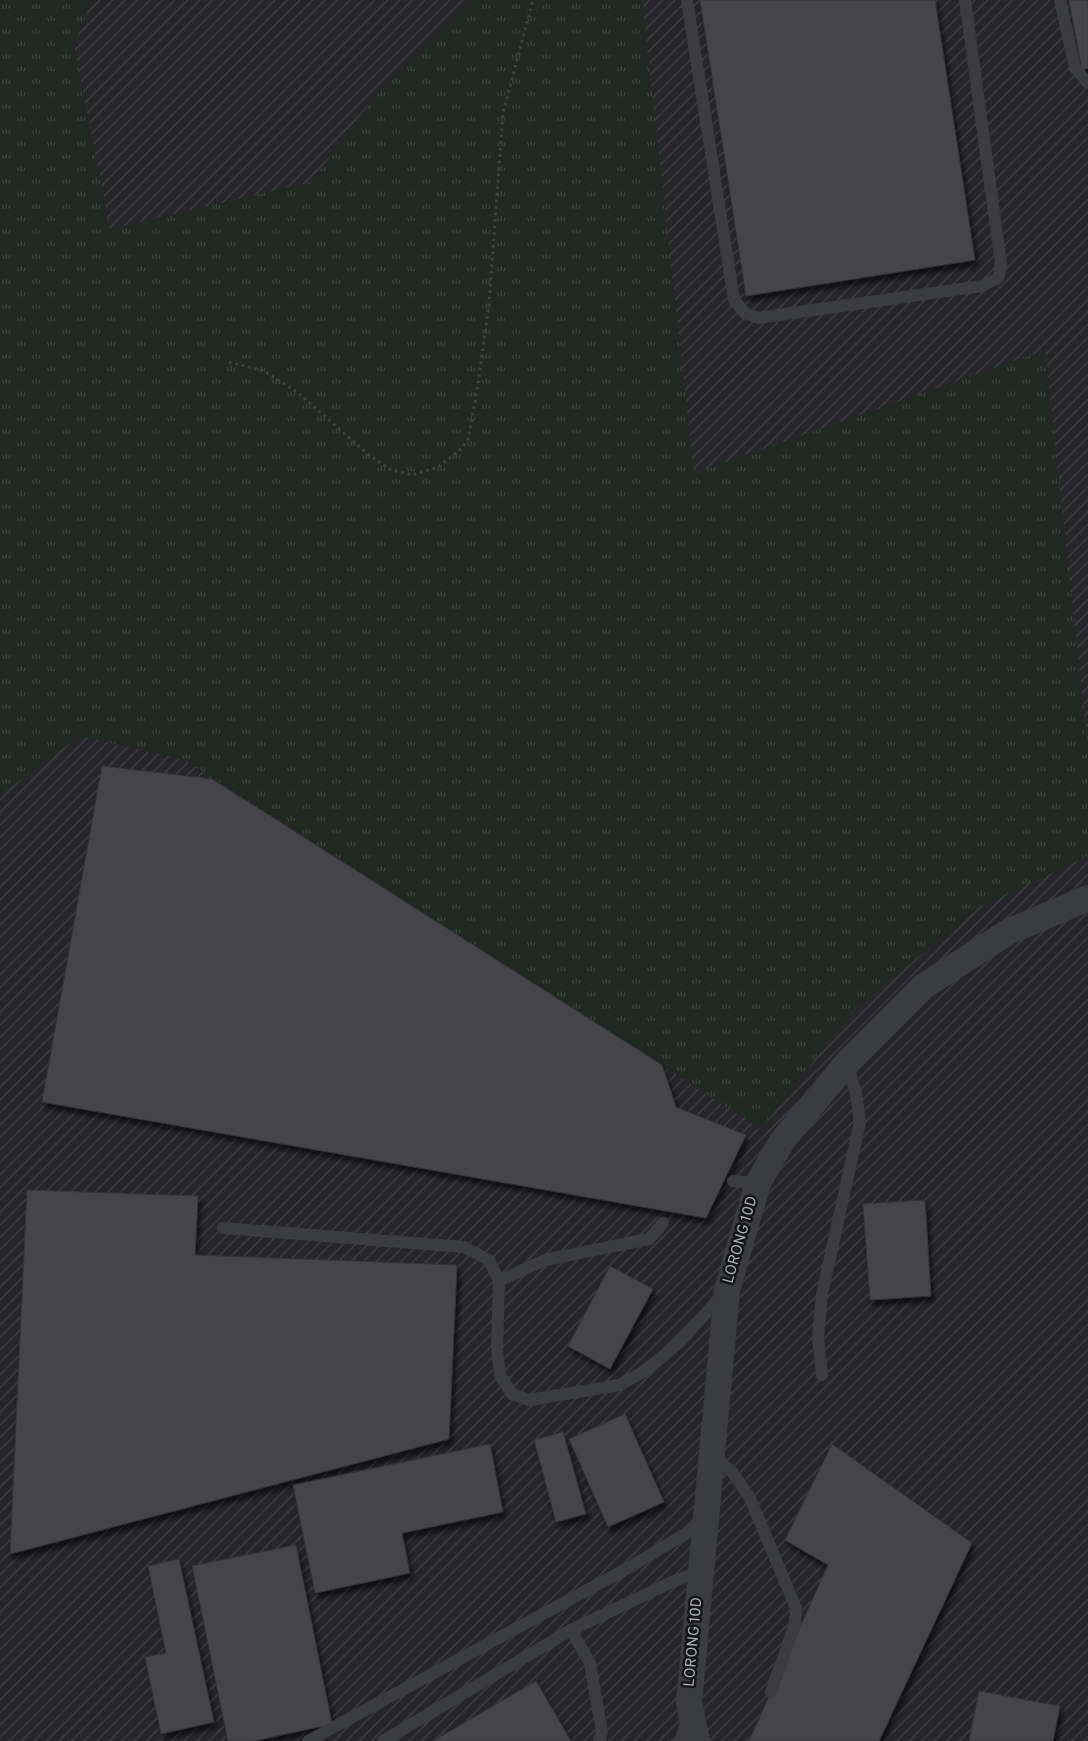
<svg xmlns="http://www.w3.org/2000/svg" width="1088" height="1741" font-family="Overpass,sans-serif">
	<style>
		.industrial { fill: url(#industrial-furrows) }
		.grass { fill: url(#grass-tufts) }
		.building { fill: #44454a; stroke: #343439; filter: url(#shadow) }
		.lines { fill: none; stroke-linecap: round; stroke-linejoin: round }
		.path { stroke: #41434a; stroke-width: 3; stroke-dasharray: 2.5 4; stroke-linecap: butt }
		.service { stroke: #3b3c42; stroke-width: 12 }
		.minor { stroke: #3b3c42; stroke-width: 26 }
		.labels { text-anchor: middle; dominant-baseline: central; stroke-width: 5; stroke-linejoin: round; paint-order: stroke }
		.street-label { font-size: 15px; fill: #acb1be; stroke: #151518 }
	</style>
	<defs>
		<pattern id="industrial-furrows" width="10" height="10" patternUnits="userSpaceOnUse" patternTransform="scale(1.25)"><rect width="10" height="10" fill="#26262a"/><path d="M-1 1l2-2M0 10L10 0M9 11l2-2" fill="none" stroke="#434347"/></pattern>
		<pattern id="grass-tufts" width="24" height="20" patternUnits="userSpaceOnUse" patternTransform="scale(1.25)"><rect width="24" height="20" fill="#1f2921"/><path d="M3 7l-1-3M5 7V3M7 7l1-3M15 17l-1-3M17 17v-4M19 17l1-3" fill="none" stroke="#3d463f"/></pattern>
		<filter id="shadow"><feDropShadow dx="3" dy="5.5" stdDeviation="2.5" flood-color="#0009"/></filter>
	</defs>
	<rect width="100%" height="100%" fill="#1a1a1d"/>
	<rect class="industrial" x="0" y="0" width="1088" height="1741"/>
	<path class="grass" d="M 0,0 L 92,0 L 74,45 L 110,229 L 311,182 L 375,96 L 471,0 L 642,0 L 694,473 L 1045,350 L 1088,748 L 1088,856 L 981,906 L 853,1010 L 761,1129 L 185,760 L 80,736 L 0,795 Z"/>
	<g class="building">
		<path d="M 700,0 L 935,0 L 975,260 L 746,296 Z"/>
		<path d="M 1069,0 L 1088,0 L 1088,68 L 1082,70 Z"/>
		<path d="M 102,766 L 212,779 L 662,1065 L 676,1107 L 746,1135 L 706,1218 L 42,1102 Z"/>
		<path d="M 27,1190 L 198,1196 L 195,1255 L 457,1265 L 449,1439 L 10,1554 Z"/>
		<path d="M 925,1200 L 931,1296 L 870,1300 L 863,1204 Z"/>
		<path d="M 610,1266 L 653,1289 L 610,1369 L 568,1346 Z"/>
		<path d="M 625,1414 L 664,1502 L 608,1527 L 569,1439 Z"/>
		<path d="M 563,1432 L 586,1514 L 556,1522 L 534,1440 Z"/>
		<path d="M 490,1444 L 503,1512 L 402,1533 L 410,1573 L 315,1593 L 293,1485 Z"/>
		<path d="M 832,1444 L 972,1543 L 879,1741 L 749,1741 L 828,1565 L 785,1540 Z"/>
		<path d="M 296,1545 L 332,1724 L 254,1741 L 228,1741 L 192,1566 Z"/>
		<path d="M 179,1559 L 214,1722 L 161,1734 L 145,1657 L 166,1653 L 148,1566 Z"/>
		<path d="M 536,1681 L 571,1741 L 433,1741 Z"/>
		<path d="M 979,1691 L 1060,1706 L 1053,1741 L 969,1741 Z"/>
	</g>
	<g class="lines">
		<path class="path" d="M 229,362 L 264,371 L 297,392 L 369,455 L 389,469 L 412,475 L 438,467 L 461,449 L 468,439 L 477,391 L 489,304 L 503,113 L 533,0"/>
		<g class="service">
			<path d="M 687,0 L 734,300 L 745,313 L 758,318 L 982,286 L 998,278 L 1001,264 L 965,0"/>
			<path d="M 1060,0 L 1075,68 L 1088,83"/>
			<path d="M 733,1181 L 758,1183"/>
			<path d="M 223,1228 L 464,1247 L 489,1260 L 499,1281 L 497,1350 L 500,1375 L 512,1394 L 529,1400 L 620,1385 L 643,1372 L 679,1343 L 724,1293"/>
			<path d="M 499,1281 L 545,1260 L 649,1239 L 663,1223"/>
			<path d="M 822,1375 L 818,1337 L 822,1294 L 860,1122 L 856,1093 L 847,1063"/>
			<path d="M 713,1455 L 733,1473 L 750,1498 L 796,1608 L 795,1624 L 771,1692"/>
			<path d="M 571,1630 L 672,1582 L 701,1571"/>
			<path d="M 308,1741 L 630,1567 L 705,1522"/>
			<path d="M 383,1741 L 571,1630 L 590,1663 L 602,1732 L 599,1741"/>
			<path d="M 681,1741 L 686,1721"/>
		</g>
		<path class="minor" d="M 697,1741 L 689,1703 L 727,1290 L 758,1183 L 782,1141 L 847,1063 L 924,986 L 1008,932 L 1088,898"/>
	</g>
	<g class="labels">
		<g class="street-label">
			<text transform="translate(741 1240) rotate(-74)">LORONG 10D</text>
			<text transform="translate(694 1642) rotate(-85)">LORONG 10D</text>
		</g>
	</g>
</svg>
